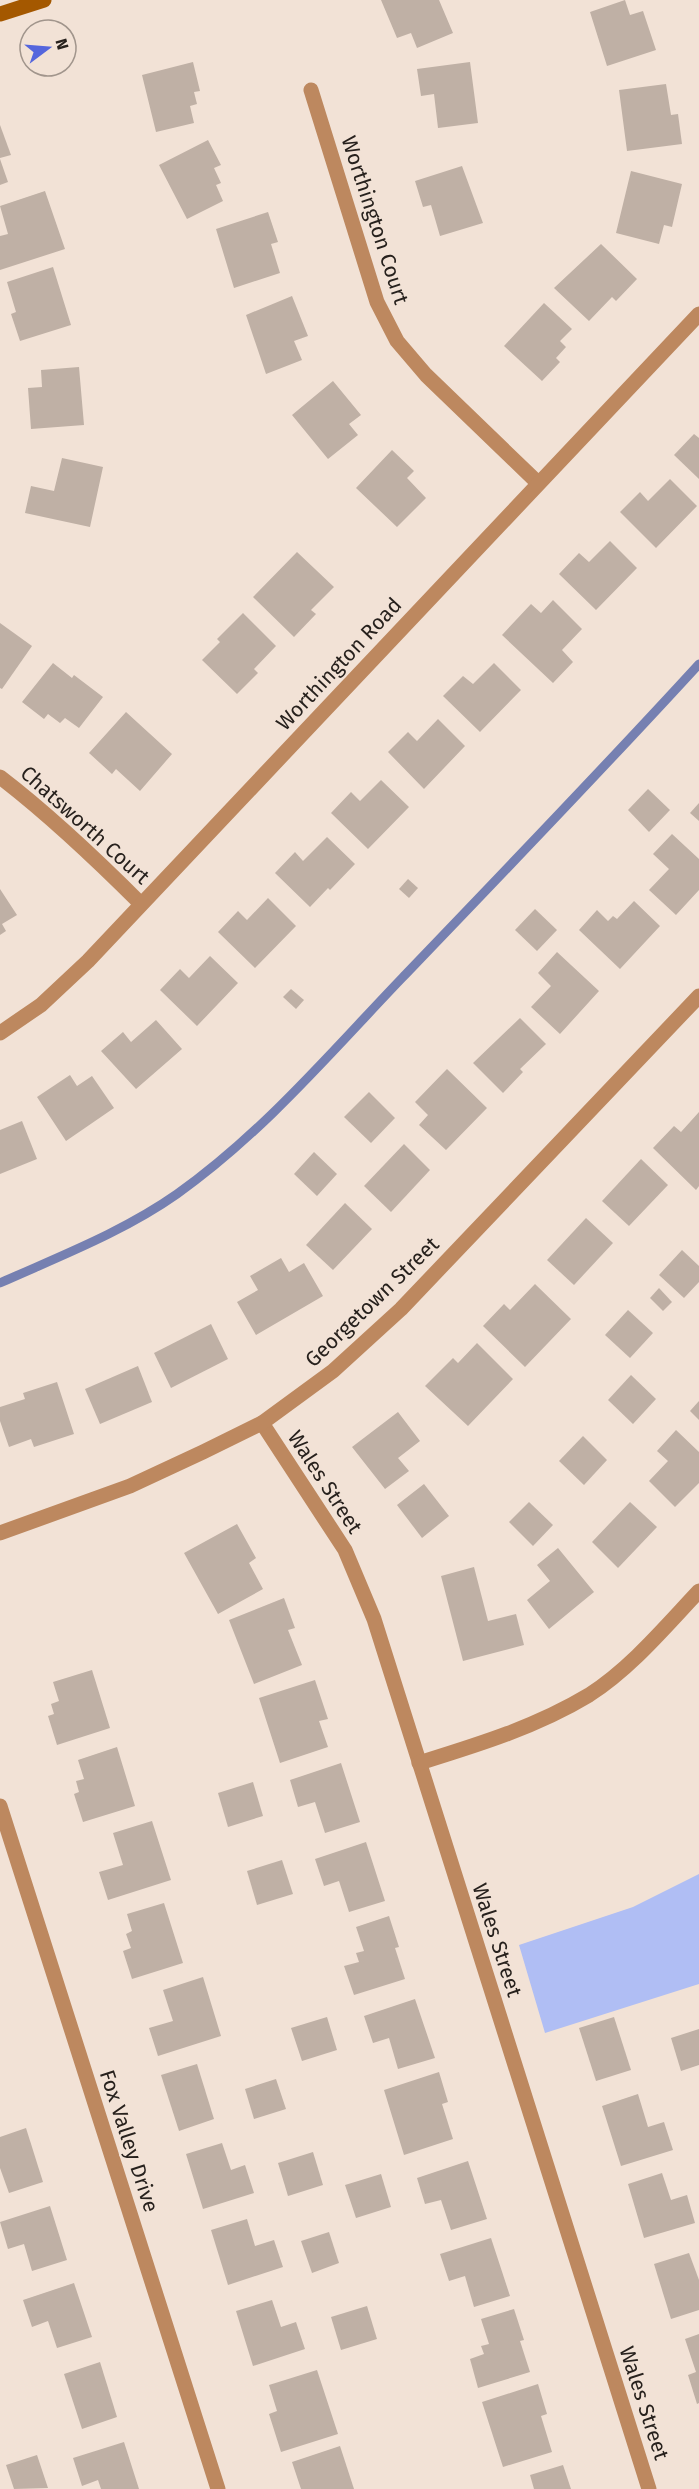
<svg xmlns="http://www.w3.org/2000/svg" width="699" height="2489" font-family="'Fira Sans',sans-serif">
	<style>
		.green { fill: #b0bef4 }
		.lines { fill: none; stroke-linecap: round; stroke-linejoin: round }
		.stream { stroke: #7680b1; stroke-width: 9 }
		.building { fill: #bfb0a5 }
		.street { stroke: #bd885f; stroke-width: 15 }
		.secondary { stroke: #a45800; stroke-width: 15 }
		.labels { text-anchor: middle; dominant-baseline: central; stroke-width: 4.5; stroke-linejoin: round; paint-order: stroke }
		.street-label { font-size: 21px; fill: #27211d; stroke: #f2e2d6 }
	</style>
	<rect width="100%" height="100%" fill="#f2e2d6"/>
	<path class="green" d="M 699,1874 L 699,1984 L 545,2033 L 519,1945 L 633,1907 Z"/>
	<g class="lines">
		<path class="stream" d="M 0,1283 C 60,1256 123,1232 177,1194 C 263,1133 331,1052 403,977 C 502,874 602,770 699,664"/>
	</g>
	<g class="building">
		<path d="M 381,0 L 439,0 L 453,33 L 417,48 L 411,33 L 397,38 Z"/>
		<path d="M 625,0 L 630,15 L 643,11 L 656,50 L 607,66 L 590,12 Z"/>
		<path d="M 193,62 L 200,91 L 194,92 L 197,104 L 190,106 L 194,123 L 156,132 L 142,75 Z"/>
		<path d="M 470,62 L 478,123 L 438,128 L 434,94 L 421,96 L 417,69 Z"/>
		<path d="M 666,84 L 671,115 L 678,114 L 682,144 L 627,151 L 619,90 Z"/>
		<path d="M 0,125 L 11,155 L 0,158 Z"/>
		<path d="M 208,140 L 221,165 L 214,168 L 221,183 L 216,185 L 223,201 L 187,219 L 159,165 Z"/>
		<path d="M 0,159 L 8,182 L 0,185 Z"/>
		<path d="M 462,166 L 483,223 L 440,236 L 431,205 L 423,207 L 415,181 Z"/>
		<path d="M 631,171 L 682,184 L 672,227 L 664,225 L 659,244 L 616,233 Z"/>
		<path d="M 45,191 L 65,249 L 0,270 L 0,236 L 8,234 L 0,206 Z"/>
		<path d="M 268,212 L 278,242 L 271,244 L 280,273 L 234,288 L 216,229 Z"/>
		<path d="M 601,244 L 637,279 L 616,301 L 612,297 L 589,321 L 554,288 Z"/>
		<path d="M 53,267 L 71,325 L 20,341 L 11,314 L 16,312 L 7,282 Z"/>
		<path d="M 292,296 L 308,336 L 294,341 L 302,360 L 266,374 L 246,315 Z"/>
		<path d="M 544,303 L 572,329 L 560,341 L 566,347 L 556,358 L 560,362 L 542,381 L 504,346 Z"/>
		<path d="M 79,367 L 84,425 L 31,429 L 28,388 L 42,387 L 41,370 Z"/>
		<path d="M 333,381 L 361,415 L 349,424 L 358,435 L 328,459 L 292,415 Z"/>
		<path d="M 694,434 L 699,438 L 699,479 L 674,455 Z"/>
		<path d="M 392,450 L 414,471 L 407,478 L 426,498 L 397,527 L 356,488 Z"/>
		<path d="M 62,458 L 103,467 L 90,527 L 25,513 L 31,486 L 54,491 Z"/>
		<path d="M 670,479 L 697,506 L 656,548 L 620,512 L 640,492 L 648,501 Z"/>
		<path d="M 610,541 L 637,568 L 596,610 L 559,574 L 579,553 L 589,562 Z"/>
		<path d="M 297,552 L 334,587 L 311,610 L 316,614 L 294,637 L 253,597 Z"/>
		<path d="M 553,600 L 582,629 L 562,650 L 573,662 L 553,683 L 502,635 L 531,604 L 541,613 Z"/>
		<path d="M 243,613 L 276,646 L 254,669 L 258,673 L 237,694 L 202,660 L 220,642 L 217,639 Z"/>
		<path d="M 0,623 L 32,646 L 2,689 L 0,688 Z"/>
		<path d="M 53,663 L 72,678 L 74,675 L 103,697 L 79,728 L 65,718 L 60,723 L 48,714 L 44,719 L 22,702 Z"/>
		<path d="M 494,663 L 521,690 L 480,732 L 443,696 L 463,676 L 473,684 Z"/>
		<path d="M 126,712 L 172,754 L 140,791 L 116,769 L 112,774 L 89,753 Z"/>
		<path d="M 438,719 L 465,746 L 424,789 L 388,752 L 408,732 L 417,741 Z"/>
		<path d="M 381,780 L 409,807 L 368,849 L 331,813 L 351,792 L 360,801 Z"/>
		<path d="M 648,789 L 670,810 L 649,832 L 628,810 Z"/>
		<path d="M 699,803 L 699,821 L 690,813 Z"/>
		<path d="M 672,834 L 699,859 L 699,890 L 676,915 L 649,890 L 669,869 L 653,854 Z"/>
		<path d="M 327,837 L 355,864 L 330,890 L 328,888 L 310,907 L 275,873 L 295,852 L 303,861 Z"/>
		<path d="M 408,879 L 418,888 L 409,898 L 399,889 Z"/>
		<path d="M 0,889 L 17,915 L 2,924 L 6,931 L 0,935 Z"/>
		<path d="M 268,898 L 296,926 L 255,968 L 218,932 L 238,911 L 247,920 Z"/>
		<path d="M 634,901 L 660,926 L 620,969 L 579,930 L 597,910 L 608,921 L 613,916 L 617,919 Z"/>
		<path d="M 535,909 L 557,930 L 537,951 L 515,930 Z"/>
		<path d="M 557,952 L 599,991 L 560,1034 L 531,1007 L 551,986 L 538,973 Z"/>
		<path d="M 210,956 L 238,983 L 197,1026 L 160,990 L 180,969 L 189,978 Z"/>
		<path d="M 291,989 L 304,1000 L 296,1009 L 283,997 Z"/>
		<path d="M 520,1018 L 546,1044 L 520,1069 L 523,1072 L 503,1093 L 473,1063 Z"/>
		<path d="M 156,1020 L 182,1049 L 136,1089 L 101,1051 L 123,1032 L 131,1042 Z"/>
		<path d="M 447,1069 L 487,1108 L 446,1150 L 419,1125 L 428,1115 L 415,1102 Z"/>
		<path d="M 70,1075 L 77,1086 L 92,1076 L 114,1108 L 66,1141 L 37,1097 Z"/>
		<path d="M 369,1092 L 395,1118 L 371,1143 L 344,1117 Z"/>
		<path d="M 699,1112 L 699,1186 L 696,1190 L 653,1148 L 674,1126 L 681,1132 Z"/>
		<path d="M 22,1121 L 37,1159 L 0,1174 L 0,1130 Z"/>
		<path d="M 404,1144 L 430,1170 L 391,1212 L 364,1186 Z"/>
		<path d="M 314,1152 L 337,1174 L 317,1196 L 294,1174 Z"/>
		<path d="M 641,1159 L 668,1185 L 629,1226 L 602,1201 Z"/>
		<path d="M 345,1203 L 372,1229 L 333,1270 L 306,1245 Z"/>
		<path d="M 586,1218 L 613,1243 L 574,1285 L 547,1260 Z"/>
		<path d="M 682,1250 L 699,1266 L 699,1282 L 684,1298 L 659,1275 Z"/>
		<path d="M 281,1258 L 289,1272 L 304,1263 L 323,1296 L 256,1335 L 237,1302 L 258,1290 L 250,1276 Z"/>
		<path d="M 535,1284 L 571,1319 L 525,1367 L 483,1326 L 504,1304 L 510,1310 Z"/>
		<path d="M 659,1288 L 672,1302 L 663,1311 L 650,1298 Z"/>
		<path d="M 628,1310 L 653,1333 L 630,1358 L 605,1335 Z"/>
		<path d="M 211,1324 L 228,1359 L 171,1388 L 154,1353 Z"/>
		<path d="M 477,1343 L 513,1379 L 468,1426 L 425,1386 L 453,1358 L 458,1363 Z"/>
		<path d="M 138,1366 L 152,1402 L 100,1424 L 85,1389 Z"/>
		<path d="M 631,1375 L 656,1399 L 633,1424 L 608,1400 Z"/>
		<path d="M 57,1382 L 74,1434 L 34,1447 L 31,1439 L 9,1447 L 0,1421 L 0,1407 L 25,1399 L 23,1393 Z"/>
		<path d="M 699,1401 L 699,1420 L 690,1411 Z"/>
		<path d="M 398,1412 L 420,1441 L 398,1458 L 409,1471 L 385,1489 L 352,1447 Z"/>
		<path d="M 676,1430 L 699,1452 L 699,1483 L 675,1507 L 649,1481 L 668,1461 L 657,1451 Z"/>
		<path d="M 583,1436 L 607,1460 L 584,1485 L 559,1461 Z"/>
		<path d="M 424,1484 L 449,1516 L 422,1538 L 397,1505 Z"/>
		<path d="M 529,1502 L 553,1525 L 533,1546 L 509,1522 Z"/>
		<path d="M 630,1502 L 657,1527 L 618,1568 L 592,1542 Z"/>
		<path d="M 237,1524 L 256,1558 L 249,1563 L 263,1589 L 218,1614 L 184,1553 Z"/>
		<path d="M 558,1548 L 594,1592 L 549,1629 L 527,1600 L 550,1581 L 537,1565 Z"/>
		<path d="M 474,1567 L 488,1621 L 516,1614 L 524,1645 L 463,1661 L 441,1576 Z"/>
		<path d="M 284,1598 L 295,1628 L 288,1630 L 302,1665 L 254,1684 L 229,1620 Z"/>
		<path d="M 92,1670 L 110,1728 L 57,1745 L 48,1716 L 54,1714 L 51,1704 L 59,1701 L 53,1682 Z"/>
		<path d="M 315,1680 L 328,1719 L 319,1721 L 328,1747 L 280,1763 L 259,1698 Z"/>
		<path d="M 117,1747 L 135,1806 L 83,1822 L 74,1794 L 79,1792 L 76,1781 L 84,1779 L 78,1760 Z"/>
		<path d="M 341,1763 L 360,1822 L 325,1833 L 315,1802 L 298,1807 L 290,1780 Z"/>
		<path d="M 253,1782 L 263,1816 L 228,1827 L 218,1793 Z"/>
		<path d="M 152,1821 L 171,1880 L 108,1900 L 99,1872 L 123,1865 L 113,1833 Z"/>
		<path d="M 366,1842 L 385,1901 L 349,1912 L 339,1881 L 324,1886 L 315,1859 Z"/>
		<path d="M 282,1860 L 293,1894 L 257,1905 L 247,1871 Z"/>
		<path d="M 164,1903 L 183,1963 L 132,1979 L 123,1951 L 131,1948 L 126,1934 L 132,1931 L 127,1914 Z"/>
		<path d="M 389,1916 L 399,1947 L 395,1948 L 405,1979 L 354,1995 L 344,1966 L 359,1962 L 356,1953 L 364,1951 L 356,1927 Z"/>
		<path d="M 203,1977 L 221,2036 L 158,2056 L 149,2028 L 173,2021 L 163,1990 Z"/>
		<path d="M 415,1999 L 435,2058 L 398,2069 L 389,2038 L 373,2043 L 364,2016 Z"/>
		<path d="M 327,2017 L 337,2050 L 302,2061 L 291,2028 Z"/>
		<path d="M 614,2017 L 631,2070 L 596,2081 L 579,2028 Z"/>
		<path d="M 699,2029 L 699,2065 L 681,2071 L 671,2038 Z"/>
		<path d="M 197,2064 L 214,2119 L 179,2131 L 161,2075 Z"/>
		<path d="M 439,2072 L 448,2102 L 442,2104 L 453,2139 L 404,2155 L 384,2090 Z"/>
		<path d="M 276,2079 L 286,2109 L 254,2119 L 245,2089 Z"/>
		<path d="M 638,2094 L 648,2127 L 664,2122 L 673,2150 L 621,2166 L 602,2106 Z"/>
		<path d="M 26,2128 L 43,2182 L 9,2193 L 0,2168 L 0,2137 Z"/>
		<path d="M 222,2143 L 231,2170 L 245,2165 L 254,2193 L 203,2209 L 186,2154 Z"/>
		<path d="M 313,2152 L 323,2185 L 288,2196 L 278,2163 Z"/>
		<path d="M 468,2161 L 487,2219 L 451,2230 L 441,2200 L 425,2204 L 417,2178 Z"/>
		<path d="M 662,2173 L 671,2200 L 687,2195 L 695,2223 L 644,2238 L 628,2184 Z"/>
		<path d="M 381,2174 L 391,2207 L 356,2218 L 345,2185 Z"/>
		<path d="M 50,2206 L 67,2260 L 32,2271 L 24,2244 L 8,2249 L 0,2222 Z"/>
		<path d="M 247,2219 L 255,2246 L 274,2240 L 283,2267 L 228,2285 L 211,2230 Z"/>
		<path d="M 329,2232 L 339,2263 L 312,2273 L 301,2241 Z"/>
		<path d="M 491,2238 L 510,2296 L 474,2307 L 465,2276 L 449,2281 L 440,2254 Z"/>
		<path d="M 689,2253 L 699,2280 L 699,2310 L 671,2319 L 654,2264 Z"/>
		<path d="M 74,2283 L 92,2337 L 57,2348 L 48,2321 L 32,2327 L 23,2300 Z"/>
		<path d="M 272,2300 L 281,2327 L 296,2322 L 305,2349 L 253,2366 L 236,2311 Z"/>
		<path d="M 367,2306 L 377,2339 L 341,2350 L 331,2317 Z"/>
		<path d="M 514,2309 L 524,2340 L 520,2341 L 530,2372 L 478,2388 L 470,2359 L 484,2354 L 481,2346 L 489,2344 L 481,2319 Z"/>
		<path d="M 699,2334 L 699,2403 L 697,2404 L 688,2375 L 696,2372 L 685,2339 Z"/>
		<path d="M 100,2362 L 117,2417 L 82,2429 L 64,2374 Z"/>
		<path d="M 317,2370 L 338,2434 L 281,2452 L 269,2414 L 277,2411 L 269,2385 Z"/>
		<path d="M 538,2384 L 547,2414 L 541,2416 L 552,2452 L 503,2467 L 482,2402 Z"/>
		<path d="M 124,2442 L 139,2489 L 101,2489 L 98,2480 L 82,2486 L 73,2458 Z"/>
		<path d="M 340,2446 L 354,2489 L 301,2489 L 292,2462 Z"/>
		<path d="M 37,2455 L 48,2488 L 14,2489 L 6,2465 Z"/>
		<path d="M 563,2465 L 571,2489 L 534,2489 L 530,2475 Z"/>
	</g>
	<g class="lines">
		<g class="street">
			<path d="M 311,90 L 377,302 L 397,341 L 426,375 L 538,483"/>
			<path d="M 0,777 C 51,816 96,859 141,904"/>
			<path d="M 0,1033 L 41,1005 L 88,961 L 699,314"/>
			<path d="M 262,1423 L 345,1550 L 374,1619 L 649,2489"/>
			<path d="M 0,1533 L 130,1486 L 203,1452 L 262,1423 L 333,1371 L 401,1309 L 699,996"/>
			<path d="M 419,1763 C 477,1745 536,1727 589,1695 C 631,1668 665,1627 699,1591"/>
			<path d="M 0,1806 L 218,2489"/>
		</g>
		<path class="secondary" d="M 0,14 L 44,0"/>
	</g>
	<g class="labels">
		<g class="street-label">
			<text transform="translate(375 220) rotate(72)">Worthington Court</text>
			<text transform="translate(339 664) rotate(-47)">Worthington Road</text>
			<text transform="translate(85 825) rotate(42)">Chatsworth Court</text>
			<text transform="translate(372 1302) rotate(-44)">Georgetown Street</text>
			<text transform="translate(325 1482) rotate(57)">Wales Street</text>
			<text transform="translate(497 1940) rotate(72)">Wales Street</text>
			<text transform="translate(129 2141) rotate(72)">Fox Valley Drive</text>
			<text transform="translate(644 2403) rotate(72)">Wales Street</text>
		</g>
	</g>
	<g transform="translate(48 48) rotate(74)"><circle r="28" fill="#f2e2d6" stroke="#a1958c" stroke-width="1.5"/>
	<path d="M0-4.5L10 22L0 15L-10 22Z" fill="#5566dd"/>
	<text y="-9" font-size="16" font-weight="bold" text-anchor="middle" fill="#27211d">N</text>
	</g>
</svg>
